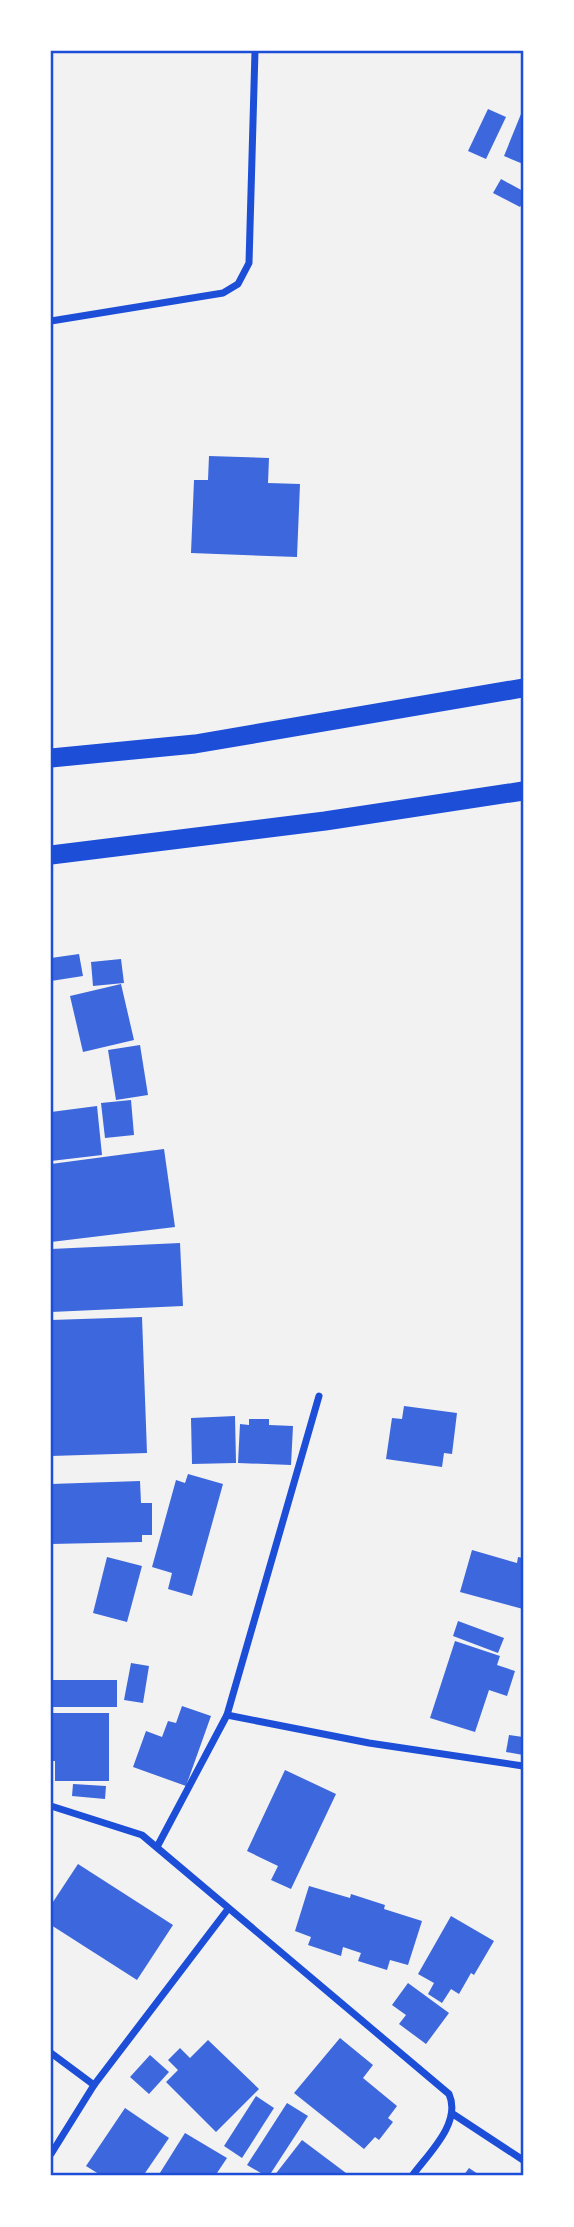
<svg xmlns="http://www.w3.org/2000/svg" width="574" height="2227" font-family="Mulish,sans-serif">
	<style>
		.building { fill: #3d67dc }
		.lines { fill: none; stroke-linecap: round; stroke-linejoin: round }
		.minor { stroke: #1d4ed8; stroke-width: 7 }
		.trunk { stroke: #1d4ed8; stroke-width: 19 }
		.neatline { fill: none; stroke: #1d4ed8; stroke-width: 2.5 }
	</style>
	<rect width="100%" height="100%" fill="#f2f2f2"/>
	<g class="building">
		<path d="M 488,109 L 506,117 L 486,159 L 468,151 Z"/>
		<path d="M 523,109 L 523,164 L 504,156 Z"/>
		<path d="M 501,179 L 523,191 L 523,202 L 520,207 L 493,193 Z"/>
		<path d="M 209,456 L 269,458 L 268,483 L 300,484 L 297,557 L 191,553 L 194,480 L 208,480 Z"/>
		<path d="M 79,954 L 83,976 L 51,981 L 51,958 Z"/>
		<path d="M 121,959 L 124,983 L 93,986 L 91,962 Z"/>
		<path d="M 121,984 L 134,1040 L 83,1052 L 70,996 Z"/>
		<path d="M 140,1045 L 148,1095 L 116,1100 L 108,1050 Z"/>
		<path d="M 131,1100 L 134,1135 L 105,1138 L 101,1103 Z"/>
		<path d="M 97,1106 L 102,1155 L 51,1161 L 51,1112 Z"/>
		<path d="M 164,1149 L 175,1227 L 51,1242 L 51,1164 Z"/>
		<path d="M 180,1243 L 183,1306 L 51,1312 L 51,1249 Z"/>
		<path d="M 142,1317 L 147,1453 L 51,1456 L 51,1320 Z"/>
		<path d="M 404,1406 L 457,1413 L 452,1454 L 444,1453 L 442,1467 L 386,1459 L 392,1418 L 402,1419 Z"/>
		<path d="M 235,1416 L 236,1463 L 192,1464 L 191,1418 Z"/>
		<path d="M 249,1419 L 269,1419 L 269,1425 L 293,1426 L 291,1465 L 238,1463 L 240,1424 L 249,1425 Z"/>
		<path d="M 188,1474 L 223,1484 L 192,1596 L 168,1589 L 172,1573 L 152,1567 L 176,1480 L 185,1483 Z"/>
		<path d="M 140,1481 L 141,1503 L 152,1503 L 152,1535 L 142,1535 L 142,1542 L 51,1544 L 51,1484 Z"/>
		<path d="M 472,1550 L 517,1563 L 518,1557 L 523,1558 L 523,1609 L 460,1592 Z"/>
		<path d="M 107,1557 L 142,1566 L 127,1622 L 93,1613 Z"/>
		<path d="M 458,1621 L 504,1638 L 498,1653 L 453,1636 Z"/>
		<path d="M 455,1641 L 500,1656 L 497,1665 L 515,1671 L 507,1696 L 489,1690 L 475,1732 L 430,1718 Z"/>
		<path d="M 131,1663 L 149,1666 L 143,1703 L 124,1700 Z"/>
		<rect x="51" y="1680" width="66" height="27"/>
		<path d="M 182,1706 L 211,1716 L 186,1786 L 133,1767 L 146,1731 L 162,1737 L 168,1721 L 176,1723 Z"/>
		<path d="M 51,1713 L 109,1713 L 109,1781 L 55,1781 L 55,1761 L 51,1761 Z"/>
		<path d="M 509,1735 L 523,1737 L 523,1755 L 506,1752 Z"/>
		<path d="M 285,1770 L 336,1794 L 291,1889 L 271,1880 L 278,1866 L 247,1851 Z"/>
		<path d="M 73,1784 L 106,1786 L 105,1799 L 72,1796 Z"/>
		<path d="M 78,1864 L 173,1925 L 137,1980 L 51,1925 L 51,1905 Z"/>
		<path d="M 309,1886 L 350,1898 L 351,1894 L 385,1905 L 384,1909 L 422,1921 L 408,1965 L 390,1960 L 387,1970 L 358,1961 L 361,1953 L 343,1947 L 341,1956 L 308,1945 L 311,1937 L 295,1931 Z"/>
		<path d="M 451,1916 L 494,1941 L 474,1975 L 471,1973 L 459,1994 L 451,1989 L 442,2003 L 428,1994 L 434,1983 L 418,1974 Z"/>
		<path d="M 408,1983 L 449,2013 L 426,2044 L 399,2024 L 406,2015 L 392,2005 Z"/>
		<path d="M 340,2038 L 373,2065 L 363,2078 L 397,2106 L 388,2118 L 393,2122 L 379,2140 L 375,2137 L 364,2149 L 294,2093 Z"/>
		<path d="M 208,2040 L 259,2089 L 216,2132 L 166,2082 L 178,2070 L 168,2060 L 180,2048 L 190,2058 Z"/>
		<path d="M 150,2055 L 169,2072 L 149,2094 L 130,2077 Z"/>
		<path d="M 256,2096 L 274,2108 L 242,2158 L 224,2146 Z"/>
		<path d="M 287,2103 L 308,2116 L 269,2176 L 266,2176 L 247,2165 Z"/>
		<path d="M 125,2108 L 169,2138 L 143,2176 L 102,2176 L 86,2166 Z"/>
		<path d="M 185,2133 L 227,2158 L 215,2176 L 158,2176 Z"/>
		<path d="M 302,2140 L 350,2176 L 274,2176 Z"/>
		<path d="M 469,2168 L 481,2176 L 463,2176 Z"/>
	</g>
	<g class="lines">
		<g class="minor">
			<path d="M 51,321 L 223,293 L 238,284 L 249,263 L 255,51"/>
			<path d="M 227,1715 L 369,1743 L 523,1766"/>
			<path d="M 51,1806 L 142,1835 L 449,2094 C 462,2123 428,2154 412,2176"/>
			<path d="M 157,1847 L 227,1715 L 319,1396"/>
			<path d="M 51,2053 L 94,2085"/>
			<path d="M 453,2114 L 523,2160"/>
			<path d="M 51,2154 L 94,2085 L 228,1909"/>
		</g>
		<g class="trunk">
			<path d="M 51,758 L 195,744 L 523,688"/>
			<path d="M 51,855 L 325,821 L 523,791"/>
		</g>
	</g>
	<rect width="574" height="2227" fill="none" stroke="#ffffff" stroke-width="105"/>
	<rect x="52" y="52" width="470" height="2122" class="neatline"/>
</svg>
